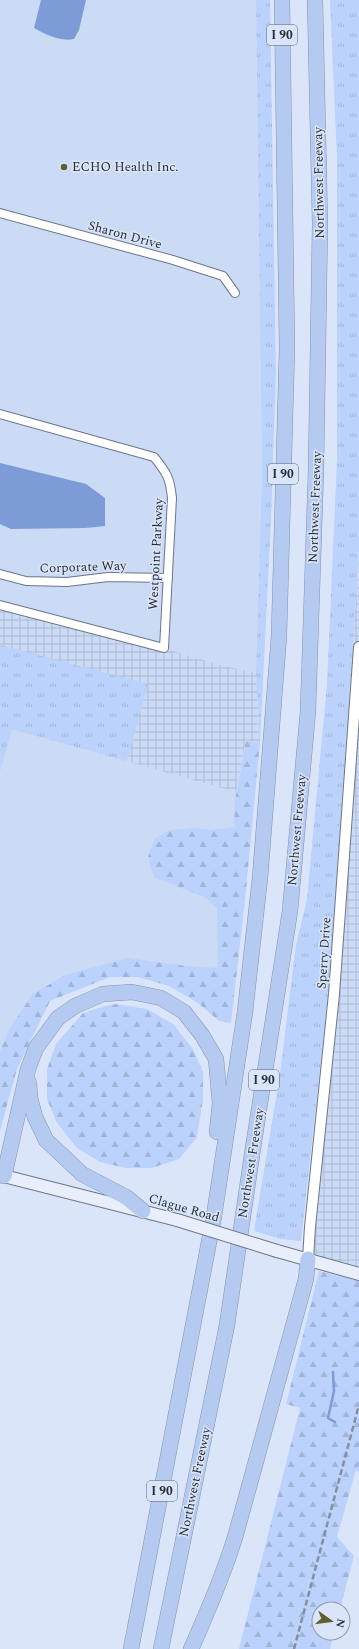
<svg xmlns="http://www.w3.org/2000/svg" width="359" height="1649" font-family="Spectral,serif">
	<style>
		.built { fill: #cbdaf5 }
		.industrial { fill: url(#industrial-grid) }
		.grass { fill: url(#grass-tufts) }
		.forest { fill: url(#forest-firs) }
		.water { fill: #7c9bd7 }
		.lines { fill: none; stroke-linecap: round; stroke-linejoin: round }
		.stream { stroke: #7c9bd7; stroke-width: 2.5 }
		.minor-casing { stroke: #6c7688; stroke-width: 10 }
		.tertiary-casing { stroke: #6c7688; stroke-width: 12 }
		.secondary-casing { stroke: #6c7688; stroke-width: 14 }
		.motorway-casing { stroke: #8493ae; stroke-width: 16 }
		.minor { stroke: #fff; stroke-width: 8 }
		.tertiary { stroke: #fff; stroke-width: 10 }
		.secondary { stroke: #e9effa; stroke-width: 12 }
		.motorway { stroke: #b5caf0; stroke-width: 15 }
		.rail { stroke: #878f9e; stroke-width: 2.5; stroke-dasharray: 6 3; stroke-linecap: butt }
		.secondary-bridge-casing { stroke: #6c7688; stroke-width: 14; stroke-linecap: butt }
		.secondary-bridge { stroke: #e9effa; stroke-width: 12 }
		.poi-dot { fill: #5c602e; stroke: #dae5fa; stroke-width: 1.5 }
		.labels { text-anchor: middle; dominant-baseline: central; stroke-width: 3; stroke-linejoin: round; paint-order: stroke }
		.shield { fill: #dae5fa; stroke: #5d646f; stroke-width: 1 }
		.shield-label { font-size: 12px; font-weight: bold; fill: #282d34 }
		.poi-label { font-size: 13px; fill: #282d34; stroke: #dae5fa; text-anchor: start }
		.street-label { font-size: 13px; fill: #282d34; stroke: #dae5fa }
	</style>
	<defs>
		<pattern id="industrial-grid" width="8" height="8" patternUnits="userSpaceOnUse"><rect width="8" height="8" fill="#cbdaf5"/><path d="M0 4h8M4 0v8" fill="none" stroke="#aebbd3"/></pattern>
		<pattern id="grass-tufts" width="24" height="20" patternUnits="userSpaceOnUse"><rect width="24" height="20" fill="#bbd2fc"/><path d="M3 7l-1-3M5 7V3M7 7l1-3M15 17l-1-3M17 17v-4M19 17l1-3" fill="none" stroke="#a1b5d9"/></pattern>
		<pattern id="forest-firs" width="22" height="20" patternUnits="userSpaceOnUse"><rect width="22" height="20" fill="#bbd2fc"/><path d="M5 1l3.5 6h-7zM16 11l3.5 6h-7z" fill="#a1b5d9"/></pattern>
	</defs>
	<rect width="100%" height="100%" fill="#dae5fa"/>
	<g class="built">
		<path d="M 0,0 L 256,0 L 262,472 L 256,673 L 216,664 L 164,648 L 0,605 Z"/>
		<path d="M 11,729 L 243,794 L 224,986 L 145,967 L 53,989 L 0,1091 L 0,772 Z"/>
	</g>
	<g class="industrial">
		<path d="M 359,554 L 359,1270 L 310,1256 Z"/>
		<path d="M 0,605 L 164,648 L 216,664 L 256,673 L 260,743 L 246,740 L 236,792 L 0,726 Z"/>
	</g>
	<g class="grass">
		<path d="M 256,0 L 270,0 L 276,372 L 271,519 L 260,743 L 256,673 L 262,472 Z"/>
		<path d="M 330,0 L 359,0 L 359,554 L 329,988 L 301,1241 L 280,1239 L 254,1231 L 280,1074 L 296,945 L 307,899 L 327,684 L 337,460 L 337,159 Z"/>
		<path d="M 0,645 L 148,684 L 127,761 L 12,729 L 0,772 Z"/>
	</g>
	<g class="forest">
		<path d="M 246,740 L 260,743 L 245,900 L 231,1023 L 219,1021 L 198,1003 L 169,986 L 138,977 L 110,977 L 50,1001 L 17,1069 L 0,1131 L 0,1052 L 9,1029 L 33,994 L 65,975 L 128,958 L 186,966 L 218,968 L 217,908 L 206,898 L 154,877 L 148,857 L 155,838 L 171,830 L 196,828 L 212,830 L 234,827 L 235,800 Z"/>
		<path d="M 117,1004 L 147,1009 L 173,1024 L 193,1049 L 203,1072 L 203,1099 L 197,1137 L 179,1159 L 152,1168 L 125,1168 L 100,1162 L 77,1148 L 57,1123 L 47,1099 L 47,1069 L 56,1044 L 83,1013 L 105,1006 Z"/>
		<path d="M 319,1271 L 359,1281 L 359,1472 L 356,1470 L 337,1537 L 354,1556 L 340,1609 L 319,1609 L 319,1633 L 334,1633 L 330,1649 L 239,1649 L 300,1408 L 286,1404 Z"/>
	</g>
	<g class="water">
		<path d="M 41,0 L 86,0 L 79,30 L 74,39 C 60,42 45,34 34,28 Z"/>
		<path d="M 0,463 L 86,484 L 105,498 L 105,526 L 85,528 L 11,529 L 0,524 Z"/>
	</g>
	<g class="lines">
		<path class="stream" d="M 333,1372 L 334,1391 L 328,1418 L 335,1422"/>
		<defs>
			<g id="minor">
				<path d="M 0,213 L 173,260 L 223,276 L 235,293"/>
				<path d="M 0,414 L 154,457 C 167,473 170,478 172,498 L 164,648 L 0,605"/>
				<path d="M 0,574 L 26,581 L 67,582 L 108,577 L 168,578"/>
			</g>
			<path id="tertiary" d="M 308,1259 L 310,1227 L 334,994 L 359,647"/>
			<g id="secondary">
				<path d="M 0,1175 L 177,1220"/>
				<path d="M 277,1251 L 359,1274"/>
			</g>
			<g id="motorway">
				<path d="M 29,1083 L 30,1098 L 35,1117 L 46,1140 L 82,1174 L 126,1197 L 143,1211"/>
				<path d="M 4,1176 L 28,1069 L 36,1048 L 58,1018 L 75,1006 L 103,994 L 132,992 L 161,998 L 184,1012 L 202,1035 L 216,1059 L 220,1103 L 217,1132"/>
				<path d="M 131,1649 L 214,1216 L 245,1012 L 260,878 L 279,636 L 287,348 L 282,0"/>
				<path d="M 161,1649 L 227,1325 L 253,1148 L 290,911 L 308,711 L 316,469 L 320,224 L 315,0"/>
				<path d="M 191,1649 C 208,1611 224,1574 236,1534 L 306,1279 L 308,1259"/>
			</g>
		</defs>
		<use href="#minor" class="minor-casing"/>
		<use href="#tertiary" class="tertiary-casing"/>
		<use href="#secondary" class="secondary-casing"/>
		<use href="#motorway" class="motorway-casing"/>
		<use href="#minor" class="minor"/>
		<use href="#tertiary" class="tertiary"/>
		<use href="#secondary" class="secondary"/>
		<use href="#motorway" class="motorway"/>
		<path class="rail" d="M 294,1649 L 359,1405"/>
		<defs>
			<path id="secondary-bridge" d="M 177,1220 L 277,1251"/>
		</defs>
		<use href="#secondary-bridge" class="secondary-bridge-casing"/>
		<use href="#secondary-bridge" class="secondary-bridge"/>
	</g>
	<circle class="poi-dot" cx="64" cy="167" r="4"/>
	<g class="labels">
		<g class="shield">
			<rect x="267" y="25" width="30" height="20" rx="3"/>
			<rect x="268" y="464" width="30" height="20" rx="3"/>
			<rect x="249" y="1070" width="30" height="20" rx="3"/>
			<rect x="147" y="1481" width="30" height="20" rx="3"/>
		</g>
		<g class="shield-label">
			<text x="282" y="35">I 90</text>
			<text x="283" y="474">I 90</text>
			<text x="264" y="1080">I 90</text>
			<text x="162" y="1491">I 90</text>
		</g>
		<g class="poi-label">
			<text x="72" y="167">ECHO Health Inc.</text>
		</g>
		<g class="street-label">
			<text transform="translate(319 183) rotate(-91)">Northwest Freeway</text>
			<text transform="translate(125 235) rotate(15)">Sharon Drive</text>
			<text transform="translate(315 507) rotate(-88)">Northwest Freeway</text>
			<text transform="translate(156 554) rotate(-87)">Westpoint Parkway</text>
			<text transform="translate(83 567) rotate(-2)">Corporate Way</text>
			<text transform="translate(297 830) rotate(-85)">Northwest Freeway</text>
			<text transform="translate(324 953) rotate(-86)">Sperry Drive</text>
			<text transform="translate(251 1163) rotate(-81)">Northwest Freeway</text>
			<text transform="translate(184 1208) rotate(16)">Clague Road</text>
			<text transform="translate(195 1482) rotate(-78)">Northwest Freeway</text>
		</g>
	</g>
	<g transform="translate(331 1621) rotate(104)"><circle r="19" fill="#dae5fa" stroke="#939bab"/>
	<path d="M0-3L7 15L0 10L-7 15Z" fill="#5c602e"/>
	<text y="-6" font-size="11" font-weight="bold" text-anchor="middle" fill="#282d34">N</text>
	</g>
</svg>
